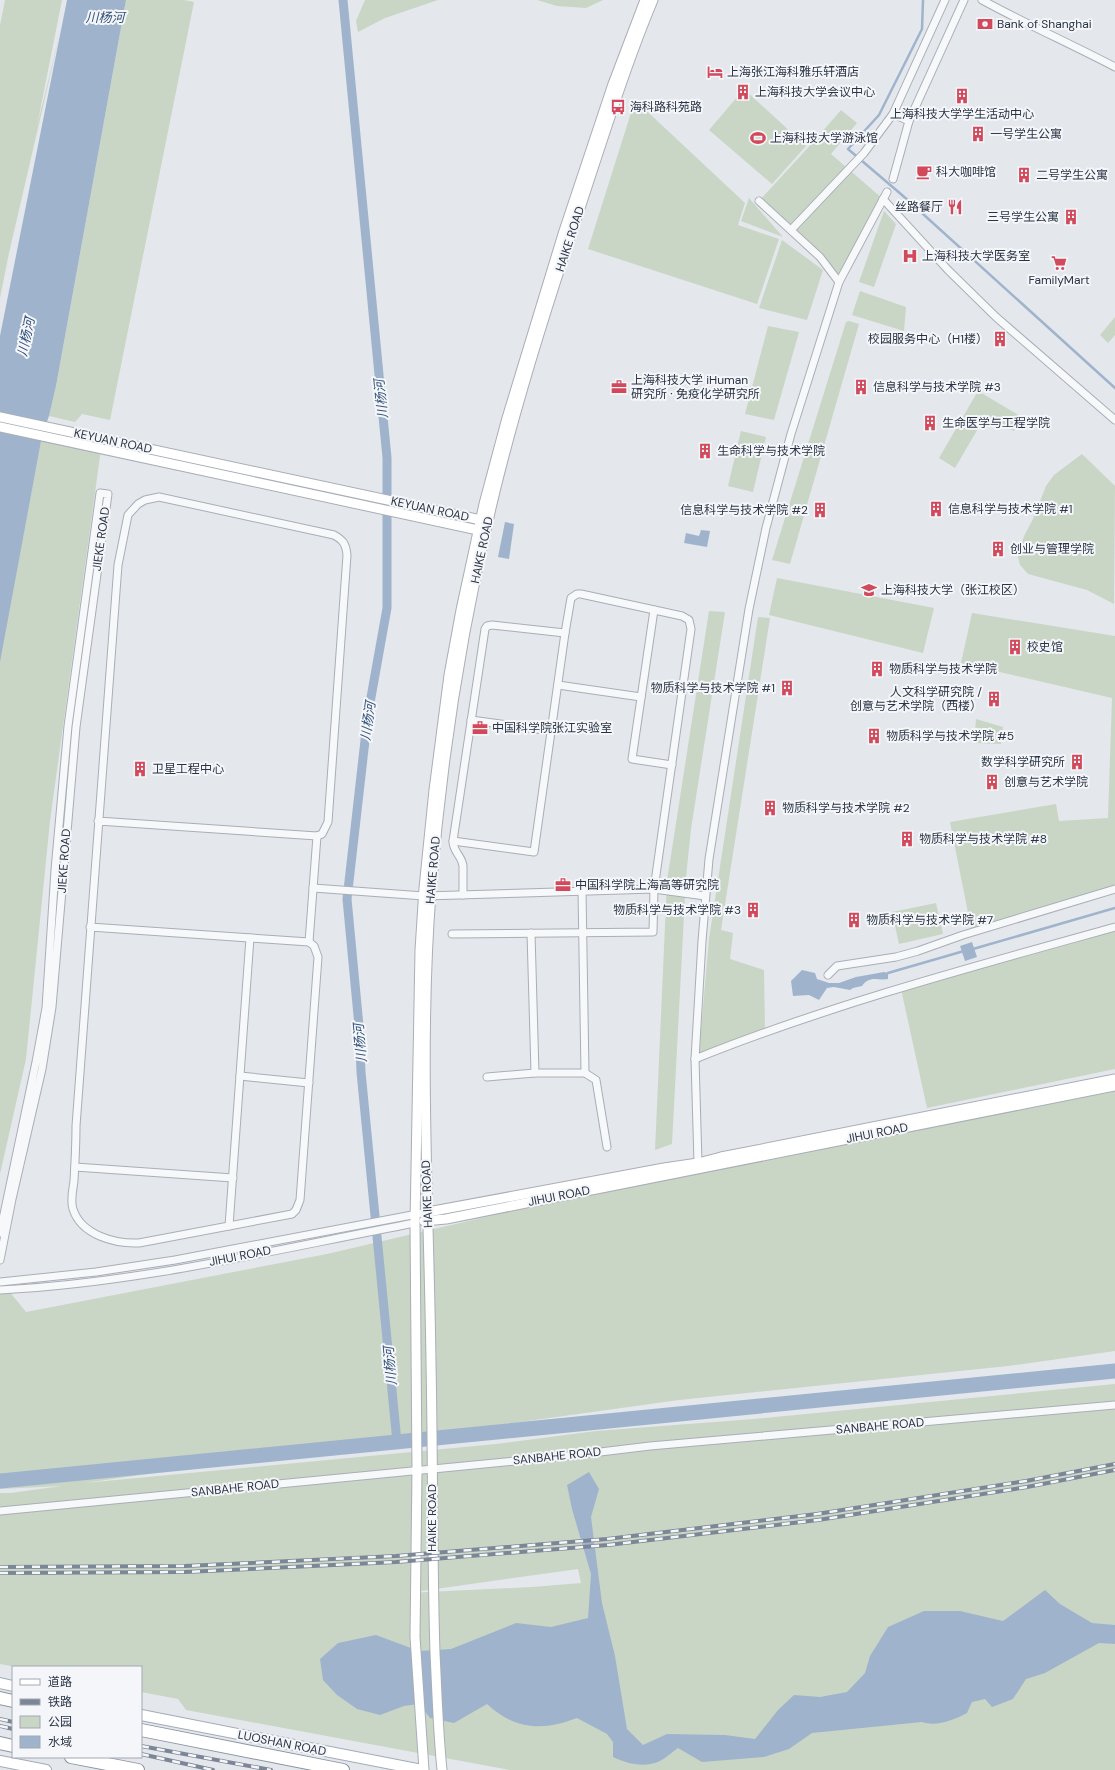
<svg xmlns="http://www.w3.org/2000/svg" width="1115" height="1770" font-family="'DM Sans','Noto Sans SC',sans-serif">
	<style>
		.green { fill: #c9d6c5; fill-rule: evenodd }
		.water { fill: #9fb4cc }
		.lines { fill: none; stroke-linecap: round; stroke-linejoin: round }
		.stream { stroke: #9fb4cc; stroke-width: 2.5 }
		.canal { stroke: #9fb4cc; stroke-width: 9 }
		.river { stroke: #9fb4cc; stroke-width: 15 }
		.street-casing { stroke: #a9aeb7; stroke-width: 9 }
		.secondary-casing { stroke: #a9aeb7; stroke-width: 11 }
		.primary-casing { stroke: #a3abb8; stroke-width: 12 }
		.highway-casing { stroke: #8b94a3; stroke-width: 14 }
		.street { stroke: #f7f8fa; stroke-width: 7 }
		.secondary { stroke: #fff; stroke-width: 9 }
		.primary { stroke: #fff; stroke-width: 10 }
		.highway { stroke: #fff; stroke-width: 12 }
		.rail-casing { stroke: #7d8696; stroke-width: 4 }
		.rail { stroke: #f4f6f9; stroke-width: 2.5; stroke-dasharray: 8; stroke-linecap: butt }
		.labels { text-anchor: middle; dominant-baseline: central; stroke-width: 4; stroke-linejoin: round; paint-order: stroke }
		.poi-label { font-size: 12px; fill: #2b3445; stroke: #f4f6f9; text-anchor: start }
		.street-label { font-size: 12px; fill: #2b3445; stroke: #f4f6f9 }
		.water-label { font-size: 13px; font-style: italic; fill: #34527a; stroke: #f4f6f9 }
	</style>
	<rect width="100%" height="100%" fill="#e4e7ec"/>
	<g class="green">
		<path d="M 5,0 L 62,0 L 37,126 L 61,29 L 9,253 L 0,298 L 0,25 Z"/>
		<path d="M 126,0 L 184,0 L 194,2 L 110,420 L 82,414 L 75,422 L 49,416 L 56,386 Z"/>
		<path d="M 365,0 L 438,0 L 385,18 L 358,32 L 356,21 Z"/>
		<path d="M 537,0 L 603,0 L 586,8 L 557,6 Z"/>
		<path d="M 744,89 L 806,146 L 772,184 L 709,130 Z"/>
		<path d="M 635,100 L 745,203 L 738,225 L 779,239 L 757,304 L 588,249 Z"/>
		<path d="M 841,110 L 857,123 L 831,154 L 883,199 L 839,282 L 820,257 L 759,201 L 815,140 Z"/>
		<path d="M 749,198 L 783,237 L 741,221 Z"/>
		<path d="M 884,211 L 896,224 L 874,287 L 859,282 Z"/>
		<path d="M 782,240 L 823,270 L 807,320 L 759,308 Z"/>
		<path d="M 860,291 L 906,307 L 904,331 L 852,315 Z"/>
		<path d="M 1115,317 L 1115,335 L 1108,343 L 1100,335 Z"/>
		<path d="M 849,321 L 859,324 L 790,564 L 772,560 L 846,322 Z"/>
		<path d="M 768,326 L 799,332 L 774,420 L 745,414 Z"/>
		<path d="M 978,391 L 1022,417 L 1014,431 L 986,415 L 955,468 L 939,458 Z"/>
		<path d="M 741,431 L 766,437 L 753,492 L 728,486 Z"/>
		<path d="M 42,436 L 101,449 L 50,821 L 26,1059 L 0,1174 L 0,656 Z"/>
		<path d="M 1082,454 L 1115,486 L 1114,604 L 1087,590 L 1028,574 L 1020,565 L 1018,557 L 1024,536 L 1033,519 L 1046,486 L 1054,475 Z"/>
		<path d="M 777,578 L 934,608 L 923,653 L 769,615 Z"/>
		<path d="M 709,611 L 725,612 L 691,829 L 686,877 L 672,1144 L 655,1150 L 667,881 Z"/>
		<path d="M 972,613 L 1115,636 L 1115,889 L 972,933 L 950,822 L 1056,804 L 1059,821 L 1108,818 L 1112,698 L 961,663 Z"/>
		<path d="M 758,617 L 770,618 L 721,930 L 733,933 L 730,959 L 764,970 L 765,1032 L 699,1053 L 709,939 Z"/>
		<path d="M 976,719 L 1003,727 L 1001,744 L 974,743 Z"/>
		<path d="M 936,903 L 943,934 L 899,944 L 892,912 Z"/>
		<path d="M 1115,927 L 1115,1069 L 927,1108 L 901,989 Z"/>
		<path d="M 1115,1086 L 1115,1351 L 1008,1366 L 679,1400 L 84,1483 L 496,1444 L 596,1431 L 754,1419 L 1115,1384 L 1115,1770 L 510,1770 L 186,1710 L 178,1699 L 141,1692 L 141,1667 L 16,1667 L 0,1664 L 0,1493 L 11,1493 L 61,1486 L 0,1489 L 0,1280 L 26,1312 L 327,1254 L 653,1178 ZM 578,1569 L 581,1583 L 532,1587 L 407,1593 Z"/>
	</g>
	<g class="water">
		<path d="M 67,0 L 126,0 L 56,386 L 49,416 L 42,436 L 0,662 L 0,336 Z"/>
		<path d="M 505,522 L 514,524 L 509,559 L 498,557 Z"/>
		<path d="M 701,530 L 710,531 L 707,547 L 684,543 L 686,533 L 699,536 Z"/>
		<path d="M 972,942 L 977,957 L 965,961 L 960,946 Z"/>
		<path d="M 802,970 L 815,973 L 817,979 L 829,983 L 839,983 L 856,977 L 884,972 L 888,973 L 888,979 C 878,981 870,975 862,986 L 853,988 L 850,990 L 834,987 L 827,988 L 819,1000 L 809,995 L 793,996 L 791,981 Z"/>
		<path d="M 589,1472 L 599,1489 L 591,1517 L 602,1603 L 615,1656 L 627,1729 L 643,1745 L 667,1734 L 725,1735 L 755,1739 L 778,1710 L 794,1695 L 820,1697 L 847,1692 L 865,1673 L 870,1656 L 888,1627 L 924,1611 L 960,1611 L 1003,1621 L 1045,1590 L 1060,1604 L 1092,1623 L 1115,1625 L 1115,1644 L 1099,1643 L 1045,1673 L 1026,1679 L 1013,1699 L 992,1707 L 985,1699 L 972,1702 L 967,1713 C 954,1720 936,1727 922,1722 L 812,1733 L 789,1749 L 764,1757 L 702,1762 L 678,1748 C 672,1752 666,1758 660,1761 C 645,1768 627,1764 613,1757 L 613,1742 L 607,1734 L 577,1718 C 543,1731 515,1730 487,1704 L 454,1723 L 430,1718 L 419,1704 L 404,1706 L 380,1715 L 357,1709 L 337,1695 L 323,1680 L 320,1659 L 338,1643 L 376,1635 L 419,1651 L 451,1649 L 516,1623 L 551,1627 L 588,1618 L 591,1574 L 572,1509 L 567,1485 Z"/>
	</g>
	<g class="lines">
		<g class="stream">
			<path d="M 923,0 L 922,29 L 879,115 L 848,149 L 902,195 L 1115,388"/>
			<path d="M 973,949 L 1115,908"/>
			<path d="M 888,973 L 964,951"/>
		</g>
		<path class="canal" d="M 343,0 L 387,458 L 387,608 L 368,714 L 347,899 L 359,1026 L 361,1072 L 397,1442"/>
		<path class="river" d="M 0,1481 L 1115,1371"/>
		<defs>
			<g id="street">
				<path d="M 982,0 C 1026,24 1071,44 1115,67"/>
				<path d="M 909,121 L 964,0"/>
				<path d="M 893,179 L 909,121 L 893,114 L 945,0"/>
				<path d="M 883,199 L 948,270 L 996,317 L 1115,420"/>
				<path d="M 759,201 L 820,257 L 839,282"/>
				<path d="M 791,230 L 864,153 L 893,114"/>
				<path d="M 654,610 L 632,759 L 672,765"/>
				<path d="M 558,685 L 641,697"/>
				<path d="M 471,720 L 551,731"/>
				<path d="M 313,888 L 424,896 L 654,889 L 705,896"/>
				<path d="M 582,891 L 585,1073"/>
				<path d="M 463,895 L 463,866 C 462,856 453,852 453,841 L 485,629 L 487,626 L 492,625 L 565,633"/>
				<path d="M 90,927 L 309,942 L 314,946 L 318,957 L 300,1200 L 296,1210 L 292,1214 L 139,1243 C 115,1244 81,1235 73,1209 C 70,1201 73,1189 74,1181 C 75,1163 76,1145 76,1126 L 118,565 L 128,515 L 138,504 L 145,500 L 159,497 L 334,535 C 343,540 346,544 347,555 L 328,822 L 322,834 L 317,836 L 98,821"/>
				<path d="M 531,933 L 535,1073"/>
				<path d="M 452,934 L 653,932 L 654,889 L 691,629 L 689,620 L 682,616 L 581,594 L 577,594 L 571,598 L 565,633 L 534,852 L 453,841"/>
				<path d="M 309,942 L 317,836"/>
				<path d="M 828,975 L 837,966 L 896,957 L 918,951 L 963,935 L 1115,889"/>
				<path d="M 695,1059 C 829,1005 975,966 1115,927"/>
				<path d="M 240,1076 L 309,1083"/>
				<path d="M 487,1077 L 535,1073 L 585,1073 L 596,1080 L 607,1147"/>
				<path d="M 698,1163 L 695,1059 L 702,941 L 709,859 L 749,609 L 766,528 L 791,434 L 839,282 L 887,192"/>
				<path d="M 75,1167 L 233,1178"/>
				<path d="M 229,1226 L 250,938"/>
				<path d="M 0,1233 L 36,1062 L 46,1008 L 55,870 L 68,726 L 100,493 L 108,494 L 76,727 L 52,1007 L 42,1069 L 12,1199 L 0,1260"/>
				<path d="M 0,1282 L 96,1272 L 175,1260 L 428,1212"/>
				<path d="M 0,1290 C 140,1283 277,1249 415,1223"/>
				<path d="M 0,1511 L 567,1456 L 650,1446 L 1115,1405"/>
			</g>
			<g id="secondary">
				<path d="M 0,417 L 481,520 L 484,524"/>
				<path d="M 0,427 L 478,530 L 483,528"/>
				<path d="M 428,1212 L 664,1168 L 698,1163 L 721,1157 L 1115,1079"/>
				<path d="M 424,1221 L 446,1219 L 1115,1086"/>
				<path d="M 424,1770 L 415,1637 L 417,1470 L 415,1223 L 420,950 L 424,888 L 434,790 L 449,675 L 461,610 L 484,504 L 507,418 L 563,234 L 613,84 L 645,0"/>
				<path d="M 442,1770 C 438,1731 437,1692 435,1653 C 432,1556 433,1460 431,1363 C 429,1206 419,1049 431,893 C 441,763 461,635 491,508 C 515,406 547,305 581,205 C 604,136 625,67 653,0"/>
			</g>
			<g id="primary">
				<path d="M 0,1683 L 13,1686"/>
				<path d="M 141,1715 L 422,1770"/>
				<path d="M 0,1761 L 46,1770"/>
			</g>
			<g id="highway">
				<path d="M 0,1698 L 13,1701"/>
				<path d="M 141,1730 L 343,1770"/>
				<path d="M 0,1743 L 13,1746"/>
				<path d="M 71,1757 L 138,1770"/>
			</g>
		</defs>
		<use href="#street" class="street-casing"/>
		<use href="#secondary" class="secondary-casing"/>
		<use href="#primary" class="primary-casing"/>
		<use href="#highway" class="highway-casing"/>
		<use href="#street" class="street"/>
		<use href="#secondary" class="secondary"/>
		<use href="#primary" class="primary"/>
		<use href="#highway" class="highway"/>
		<defs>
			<g id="rail">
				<path d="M 0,1567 L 185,1566 L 396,1556 L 607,1539 L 817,1514 L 1026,1481 L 1115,1464"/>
				<path d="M 0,1573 L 185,1572 L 396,1562 L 608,1545 L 818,1520 L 1027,1487 L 1115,1470"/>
				<path d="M 0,1719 L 13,1722"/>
				<path d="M 0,1726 L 13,1729"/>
				<path d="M 141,1746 L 271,1770"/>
				<path d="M 141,1754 L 213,1770"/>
			</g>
		</defs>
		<use href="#rail" class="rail-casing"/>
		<use href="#rail" class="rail"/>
	</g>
	<defs>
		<symbol id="bank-bare" viewBox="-9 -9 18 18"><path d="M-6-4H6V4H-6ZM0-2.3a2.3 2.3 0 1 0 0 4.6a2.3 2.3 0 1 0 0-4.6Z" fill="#d1495b" stroke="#f4f6f9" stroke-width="2.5" paint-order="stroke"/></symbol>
		<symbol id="hotel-bare" viewBox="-9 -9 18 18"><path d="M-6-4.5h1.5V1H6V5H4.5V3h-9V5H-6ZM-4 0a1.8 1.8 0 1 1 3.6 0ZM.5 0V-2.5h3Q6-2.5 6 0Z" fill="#d1495b" stroke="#f4f6f9" stroke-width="2.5" paint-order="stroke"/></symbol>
		<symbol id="building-bare" viewBox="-9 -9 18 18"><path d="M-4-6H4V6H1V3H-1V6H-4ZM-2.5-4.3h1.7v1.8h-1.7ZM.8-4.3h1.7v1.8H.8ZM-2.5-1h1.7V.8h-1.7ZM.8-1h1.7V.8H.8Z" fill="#d1495b" stroke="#f4f6f9" stroke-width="2.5" paint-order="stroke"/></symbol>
		<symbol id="bus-bare" viewBox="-9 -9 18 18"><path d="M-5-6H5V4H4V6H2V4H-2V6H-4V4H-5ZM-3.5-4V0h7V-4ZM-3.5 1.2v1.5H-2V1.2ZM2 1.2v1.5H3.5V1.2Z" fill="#d1495b" stroke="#f4f6f9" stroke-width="2.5" paint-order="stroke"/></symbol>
		<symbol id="stadium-bare" viewBox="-9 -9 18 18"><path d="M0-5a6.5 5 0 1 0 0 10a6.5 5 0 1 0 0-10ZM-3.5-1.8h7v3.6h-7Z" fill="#d1495b" stroke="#f4f6f9" stroke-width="2.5" paint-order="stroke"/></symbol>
		<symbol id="cafe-bare" viewBox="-9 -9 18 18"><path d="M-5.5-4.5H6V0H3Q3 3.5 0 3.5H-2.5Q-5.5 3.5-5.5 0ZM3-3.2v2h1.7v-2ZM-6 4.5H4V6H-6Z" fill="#d1495b" stroke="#f4f6f9" stroke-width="2.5" paint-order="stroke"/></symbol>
		<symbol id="restaurant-bare" viewBox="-9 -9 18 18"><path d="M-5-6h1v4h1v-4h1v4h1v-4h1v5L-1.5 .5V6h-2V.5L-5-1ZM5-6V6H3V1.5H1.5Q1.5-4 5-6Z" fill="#d1495b" stroke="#f4f6f9" stroke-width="2.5" paint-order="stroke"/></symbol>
		<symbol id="hospital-bare" viewBox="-9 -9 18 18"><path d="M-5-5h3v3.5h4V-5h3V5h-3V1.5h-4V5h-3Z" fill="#d1495b" stroke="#f4f6f9" stroke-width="2.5" paint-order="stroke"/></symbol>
		<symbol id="supermarket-bare" viewBox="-9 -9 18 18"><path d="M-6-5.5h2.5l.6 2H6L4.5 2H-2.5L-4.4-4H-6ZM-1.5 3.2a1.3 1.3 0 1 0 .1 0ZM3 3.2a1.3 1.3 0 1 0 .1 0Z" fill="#d1495b" stroke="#f4f6f9" stroke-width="2.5" paint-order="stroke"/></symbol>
		<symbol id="office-bare" viewBox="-9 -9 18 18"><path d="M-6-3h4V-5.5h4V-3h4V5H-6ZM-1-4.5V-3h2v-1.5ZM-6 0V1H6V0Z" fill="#d1495b" stroke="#f4f6f9" stroke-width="2.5" paint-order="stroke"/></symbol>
		<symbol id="university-bare" viewBox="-9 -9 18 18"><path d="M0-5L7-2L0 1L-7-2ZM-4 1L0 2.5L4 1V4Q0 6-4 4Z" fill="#d1495b" stroke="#f4f6f9" stroke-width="2.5" paint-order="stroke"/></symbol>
	</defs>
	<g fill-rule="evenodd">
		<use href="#bank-bare" x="974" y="13" width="22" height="22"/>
		<use href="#hotel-bare" x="704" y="61" width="22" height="22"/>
		<use href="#building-bare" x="732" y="81" width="22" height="22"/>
		<use href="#building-bare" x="951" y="85" width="22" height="22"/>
		<use href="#bus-bare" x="607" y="96" width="22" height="22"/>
		<use href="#building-bare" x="967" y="123" width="22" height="22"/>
		<use href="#stadium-bare" x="747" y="127" width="22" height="22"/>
		<use href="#cafe-bare" x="913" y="161" width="22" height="22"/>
		<use href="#building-bare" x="1013" y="164" width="22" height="22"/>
		<use href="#restaurant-bare" x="944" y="196" width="22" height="22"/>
		<use href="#building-bare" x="1060" y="206" width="22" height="22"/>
		<use href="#hospital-bare" x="899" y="245" width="22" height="22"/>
		<use href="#supermarket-bare" x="1048" y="252" width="22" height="22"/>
		<use href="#building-bare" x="989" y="328" width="22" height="22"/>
		<use href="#office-bare" x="608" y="376" width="22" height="22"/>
		<use href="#building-bare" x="850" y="376" width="22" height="22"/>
		<use href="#building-bare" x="919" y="412" width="22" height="22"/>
		<use href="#building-bare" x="694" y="440" width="22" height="22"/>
		<use href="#building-bare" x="925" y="498" width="22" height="22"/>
		<use href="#building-bare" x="809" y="499" width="22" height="22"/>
		<use href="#building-bare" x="987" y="538" width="22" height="22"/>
		<use href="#university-bare" x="858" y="579" width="22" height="22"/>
		<use href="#building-bare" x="1004" y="636" width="22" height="22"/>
		<use href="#building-bare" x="866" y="658" width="22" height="22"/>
		<use href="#building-bare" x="776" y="677" width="22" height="22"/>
		<use href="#building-bare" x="983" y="688" width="22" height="22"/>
		<use href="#office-bare" x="469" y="717" width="22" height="22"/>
		<use href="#building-bare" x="863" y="725" width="22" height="22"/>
		<use href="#building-bare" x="1066" y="751" width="22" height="22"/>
		<use href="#building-bare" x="129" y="758" width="22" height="22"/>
		<use href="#building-bare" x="981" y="771" width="22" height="22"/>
		<use href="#building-bare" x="759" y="797" width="22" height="22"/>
		<use href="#building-bare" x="896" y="828" width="22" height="22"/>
		<use href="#office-bare" x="552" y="874" width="22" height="22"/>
		<use href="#building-bare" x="742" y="899" width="22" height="22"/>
		<use href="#building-bare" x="843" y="909" width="22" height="22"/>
	</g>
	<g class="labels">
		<g class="poi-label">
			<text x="997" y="24">Bank of Shanghai</text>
			<text x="727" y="72">上海张江海科雅乐轩酒店</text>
			<text x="755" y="92">上海科技大学会议中心</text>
			<text x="630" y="107">海科路科苑路</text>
			<text x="962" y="114" text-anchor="middle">上海科技大学学生活动中心</text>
			<text x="990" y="134">一号学生公寓</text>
			<text x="770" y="138">上海科技大学游泳馆</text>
			<text x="936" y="172">科大咖啡馆</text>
			<text x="1036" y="175">二号学生公寓</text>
			<text x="943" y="207" text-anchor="end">丝路餐厅</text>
			<text x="1059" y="217" text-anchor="end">三号学生公寓</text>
			<text x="922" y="256">上海科技大学医务室</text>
			<text x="1059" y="280" text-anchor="middle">FamilyMart</text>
			<text x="988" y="339" text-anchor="end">校园服务中心（H1楼）</text>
			<text x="631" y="380">上海科技大学 iHuman<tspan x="631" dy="14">研究所 · 免疫化学研究所</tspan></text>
			<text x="873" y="387">信息科学与技术学院 #3</text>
			<text x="942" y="423">生命医学与工程学院</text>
			<text x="717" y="451">生命科学与技术学院</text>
			<text x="948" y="509">信息科学与技术学院 #1</text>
			<text x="808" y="510" text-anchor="end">信息科学与技术学院 #2</text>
			<text x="1010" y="549">创业与管理学院</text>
			<text x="881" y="590">上海科技大学（张江校区）</text>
			<text x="1027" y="647">校史馆</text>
			<text x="889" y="669">物质科学与技术学院</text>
			<text x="775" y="688" text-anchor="end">物质科学与技术学院 #1</text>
			<text x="982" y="692" text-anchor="end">人文科学研究院 /<tspan x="982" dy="14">创意与艺术学院（西楼）</tspan></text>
			<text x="492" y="728">中国科学院张江实验室</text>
			<text x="886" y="736">物质科学与技术学院 #5</text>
			<text x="1065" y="762" text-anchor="end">数学科学研究所</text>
			<text x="152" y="769">卫星工程中心</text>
			<text x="1004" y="782">创意与艺术学院</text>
			<text x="782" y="808">物质科学与技术学院 #2</text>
			<text x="919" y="839">物质科学与技术学院 #8</text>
			<text x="575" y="885">中国科学院上海高等研究院</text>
			<text x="741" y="910" text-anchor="end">物质科学与技术学院 #3</text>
			<text x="866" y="920">物质科学与技术学院 #7</text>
		</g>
		<g class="street-label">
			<text transform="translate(570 239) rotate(-72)">HAIKE ROAD</text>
			<text transform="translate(113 441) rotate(12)">KEYUAN ROAD</text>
			<text transform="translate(430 509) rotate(12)">KEYUAN ROAD</text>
			<text transform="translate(101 539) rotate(-82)">JIEKE ROAD</text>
			<text transform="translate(482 550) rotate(-78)">HAIKE ROAD</text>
			<text transform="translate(64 861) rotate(-86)">JIEKE ROAD</text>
			<text transform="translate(433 870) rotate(-85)">HAIKE ROAD</text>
			<text transform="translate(877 1133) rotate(-11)">JIHUI ROAD</text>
			<text transform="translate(427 1194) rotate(-92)">HAIKE ROAD</text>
			<text transform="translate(559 1196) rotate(-11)">JIHUI ROAD</text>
			<text transform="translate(240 1256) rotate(-11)">JIHUI ROAD</text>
			<text transform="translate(880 1426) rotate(-5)">SANBAHE ROAD</text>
			<text transform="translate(557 1456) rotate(-6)">SANBAHE ROAD</text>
			<text transform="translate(235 1488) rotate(-6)">SANBAHE ROAD</text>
			<text transform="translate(432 1518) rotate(-90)">HAIKE ROAD</text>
			<text transform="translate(282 1743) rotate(11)">LUOSHAN ROAD</text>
		</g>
		<g class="water-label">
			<text x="105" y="17">川杨河</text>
			<text transform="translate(26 337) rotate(-78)">川杨河</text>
			<text transform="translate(381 399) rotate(-96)">川杨河</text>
			<text transform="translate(368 721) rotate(-82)">川杨河</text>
			<text transform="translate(360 1043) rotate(-95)">川杨河</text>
			<text transform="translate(390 1366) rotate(-95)">川杨河</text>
		</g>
	</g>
	<rect x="12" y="1666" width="130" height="92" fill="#f4f6f9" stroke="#a4a8b1"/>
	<rect x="20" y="1679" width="20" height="6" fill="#ffffff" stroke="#a4a8b1"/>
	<text x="48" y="1686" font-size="12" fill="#2b3445">道路</text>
	<rect x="20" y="1699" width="20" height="6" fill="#7d8696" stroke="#a4a8b1"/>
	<text x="48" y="1706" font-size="12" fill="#2b3445">铁路</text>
	<rect x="20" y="1716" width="20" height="12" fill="#c9d6c5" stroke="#a4a8b1"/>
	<text x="48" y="1726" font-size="12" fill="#2b3445">公园</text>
	<rect x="20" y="1736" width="20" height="12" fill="#9fb4cc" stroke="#a4a8b1"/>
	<text x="48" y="1746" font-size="12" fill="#2b3445">水域</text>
</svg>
